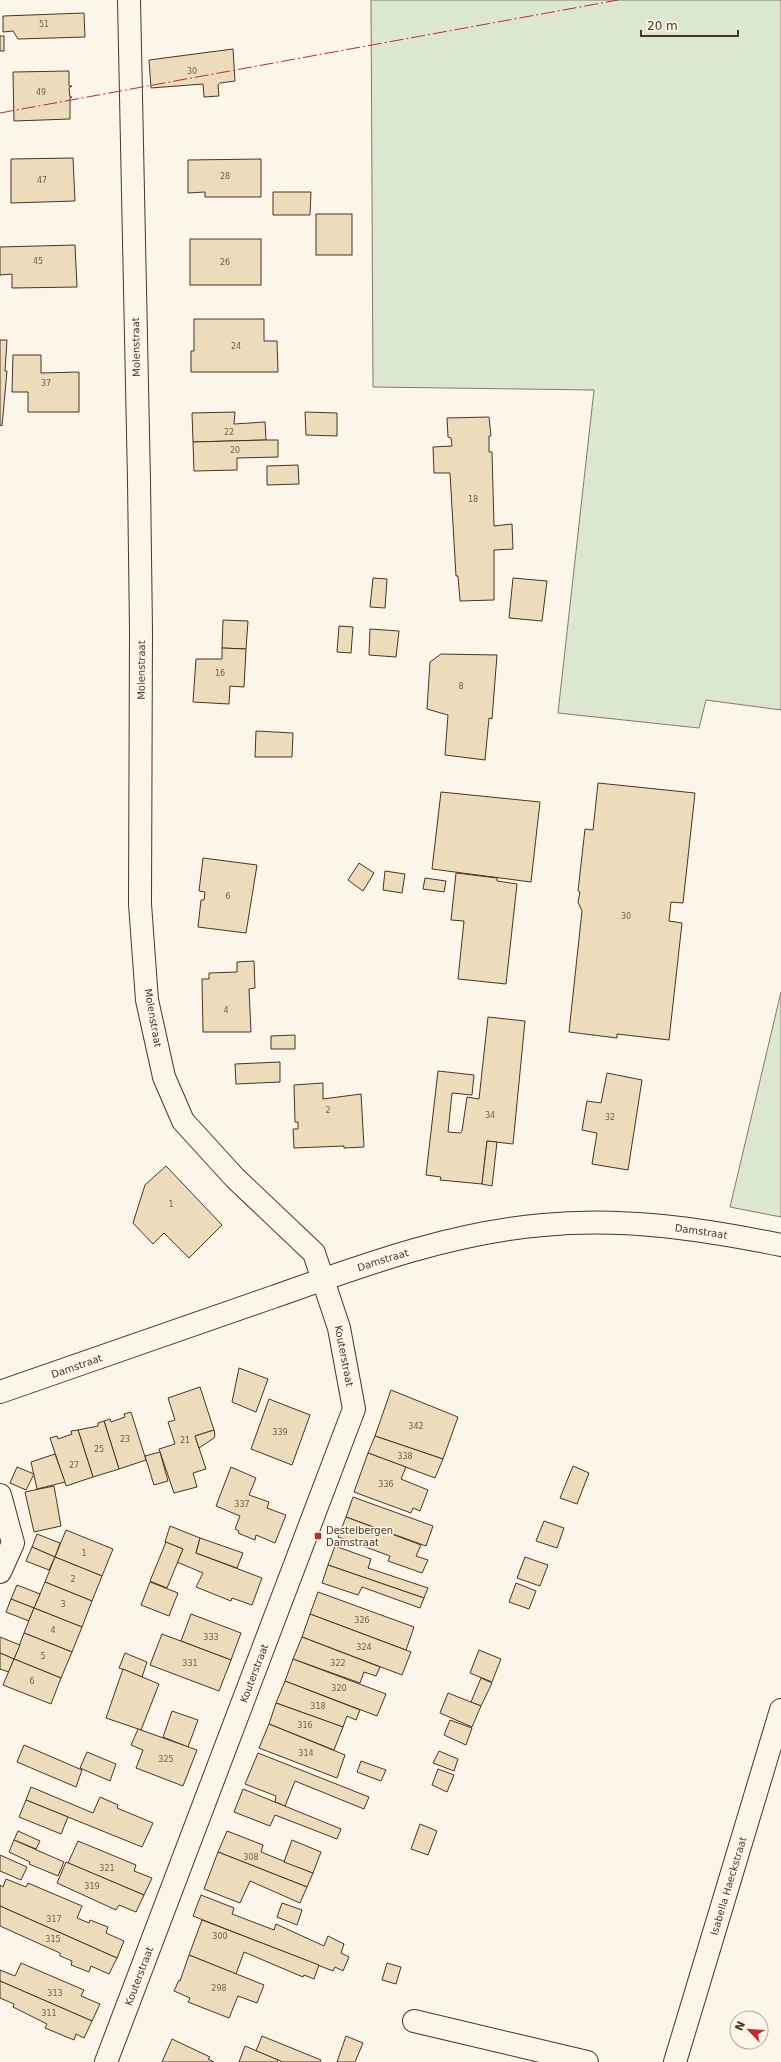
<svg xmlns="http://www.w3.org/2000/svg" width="781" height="2062" font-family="'DejaVu Sans',sans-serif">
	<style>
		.green { fill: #dce7d0; stroke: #887966 }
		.building { fill: #ecdcbc; stroke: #4a3520 }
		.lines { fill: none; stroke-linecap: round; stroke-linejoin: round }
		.street-casing { stroke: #4a3520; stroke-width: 24 }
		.secondary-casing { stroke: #4a3520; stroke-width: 24 }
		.street { stroke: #fbf6e9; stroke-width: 22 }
		.secondary { stroke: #fbf6e9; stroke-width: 22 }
		.power { stroke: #c62828; stroke-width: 1; stroke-dasharray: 14 3 2 3; stroke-linecap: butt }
		.poi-dot { fill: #c62828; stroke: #fbf6e9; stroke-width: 1.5 }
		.labels { text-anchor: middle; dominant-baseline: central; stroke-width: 3; stroke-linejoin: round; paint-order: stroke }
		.number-label { font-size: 8px; fill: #725f47 }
		.street-label { font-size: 10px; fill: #4a3520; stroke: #fbf6e9 }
		.poi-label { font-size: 10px; fill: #4a3520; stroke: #fbf6e9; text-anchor: start }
	</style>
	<rect width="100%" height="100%" fill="#fbf6e9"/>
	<g class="green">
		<path d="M 371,0 L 781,0 L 781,710 L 706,700 L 699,728 L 558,713 L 594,390 L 373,387 Z"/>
		<path d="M 781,992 L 781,1217 L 730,1207 Z"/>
	</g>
	<g class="building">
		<path d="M 84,13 L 85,37 L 18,39 L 13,31 L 3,32 L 3,16 Z"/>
		<rect x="0" y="36" width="4" height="15"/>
		<path d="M 233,49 L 235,81 L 220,83 L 218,85 L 219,96 L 204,97 L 203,84 L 151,88 L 149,60 Z"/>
		<path d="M 69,71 L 69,86 L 72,86 L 69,88 L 70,97 L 72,97 L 70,98 L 70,119 L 14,121 L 13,72 Z"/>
		<path d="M 73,158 L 75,201 L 11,203 L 11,159 Z"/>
		<path d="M 261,159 L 261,197 L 205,197 L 205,192 L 188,193 L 188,160 Z"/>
		<path d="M 273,192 L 311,192 L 310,215 L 273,215 Z"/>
		<rect x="316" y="214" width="36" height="41"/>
		<rect x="190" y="239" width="71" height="46"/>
		<path d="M 75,245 L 77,287 L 12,288 L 12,274 L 0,275 L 0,247 Z"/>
		<path d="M 194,319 L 264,319 L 264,341 L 277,341 L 278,372 L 191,372 L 191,351 L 194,351 Z"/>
		<path d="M 0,340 L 7,340 L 5,371 L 7,371 L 2,426 L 0,425 Z"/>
		<path d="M 13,355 L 41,355 L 41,373 L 79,372 L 79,412 L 28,412 L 28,392 L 12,392 Z"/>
		<path d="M 235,412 L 234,424 L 265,422 L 266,440 L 193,442 L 192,413 Z"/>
		<path d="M 305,412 L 337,413 L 337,436 L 306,435 Z"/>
		<path d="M 489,417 L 491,436 L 489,436 L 489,452 L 492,452 L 494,526 L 512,524 L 513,549 L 494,550 L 494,600 L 460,601 L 458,576 L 456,576 L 450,473 L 434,473 L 433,447 L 452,446 L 451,438 L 448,437 L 447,418 Z"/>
		<path d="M 266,440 L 278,440 L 278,457 L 237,458 L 237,470 L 194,471 L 193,442 Z"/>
		<path d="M 298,465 L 299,484 L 267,485 L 267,466 Z"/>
		<path d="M 373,578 L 387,579 L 385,608 L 370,607 Z"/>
		<path d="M 513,578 L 547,581 L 542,621 L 509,618 Z"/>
		<path d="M 223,620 L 248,621 L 246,649 L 222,648 Z"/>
		<path d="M 339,626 L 353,627 L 351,653 L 337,652 Z"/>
		<path d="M 370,629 L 399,631 L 396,657 L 369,655 Z"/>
		<path d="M 222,648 L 246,649 L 244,687 L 230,686 L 229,704 L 193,702 L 196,659 L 222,659 Z"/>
		<path d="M 441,654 L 497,655 L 492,719 L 489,718 L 485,760 L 445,755 L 448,715 L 427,709 L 430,662 Z"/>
		<path d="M 256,731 L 293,733 L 292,757 L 255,757 Z"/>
		<path d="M 598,783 L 695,793 L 683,903 L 671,902 L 669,921 L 682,923 L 669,1040 L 617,1034 L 617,1038 L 569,1032 L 582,911 L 578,902 L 580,892 L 578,891 L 585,829 L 593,830 Z"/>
		<path d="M 441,792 L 540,802 L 531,882 L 432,869 Z"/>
		<path d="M 203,858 L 257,865 L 246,933 L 198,927 L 201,900 L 204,900 L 205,892 L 199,891 Z"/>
		<path d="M 359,863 L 374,873 L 363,891 L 348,880 Z"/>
		<path d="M 385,871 L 405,874 L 402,893 L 383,890 Z"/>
		<path d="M 456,873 L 497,878 L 497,881 L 517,884 L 506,984 L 458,979 L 464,921 L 451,920 Z"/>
		<path d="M 425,878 L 446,881 L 444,892 L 423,889 Z"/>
		<path d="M 254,961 L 255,988 L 249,989 L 251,1032 L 203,1032 L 202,979 L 209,979 L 209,973 L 237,972 L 237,962 Z"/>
		<path d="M 488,1017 L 525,1021 L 513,1144 L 487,1141 L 482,1184 L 440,1180 L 441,1177 L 426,1175 L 438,1071 L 474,1075 L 472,1095 L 452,1093 L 448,1132 L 460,1133 L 462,1131 L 467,1097 L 479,1099 Z"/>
		<path d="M 295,1035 L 295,1049 L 271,1049 L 271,1036 Z"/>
		<path d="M 280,1062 L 280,1082 L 236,1084 L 235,1064 Z"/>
		<path d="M 607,1073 L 642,1080 L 628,1170 L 592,1164 L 597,1133 L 582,1130 L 587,1101 L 601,1103 Z"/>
		<path d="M 323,1083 L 323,1099 L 361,1094 L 364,1147 L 344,1148 L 344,1146 L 294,1148 L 293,1129 L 298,1129 L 298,1122 L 295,1122 L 294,1085 Z"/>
		<path d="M 487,1141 L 497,1142 L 492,1186 L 482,1184 Z"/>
		<path d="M 166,1166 L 222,1225 L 189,1258 L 164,1233 L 153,1244 L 133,1223 L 145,1185 Z"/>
		<path d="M 239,1368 L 268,1379 L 256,1412 L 232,1402 Z"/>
		<path d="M 200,1387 L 214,1430 L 195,1436 L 206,1469 L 193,1473 L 197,1487 L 174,1493 L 159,1449 L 175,1444 L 168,1422 L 175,1420 L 168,1398 Z"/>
		<path d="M 391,1390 L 458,1417 L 443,1459 L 375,1436 Z"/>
		<path d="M 269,1399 L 310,1415 L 292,1465 L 251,1449 Z"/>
		<path d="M 131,1412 L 146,1460 L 119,1469 L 104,1421 L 110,1419 L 111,1422 L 125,1417 L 124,1414 Z"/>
		<path d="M 104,1421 L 119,1469 L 93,1477 L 78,1430 L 98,1426 L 98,1423 Z"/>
		<path d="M 78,1430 L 93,1477 L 66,1486 L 50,1438 L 57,1436 L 58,1439 L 72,1434 L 71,1431 Z"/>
		<path d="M 214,1430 L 215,1435 L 214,1438 L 199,1448 L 195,1436 Z"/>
		<path d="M 375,1436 L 443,1459 L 435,1478 L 368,1453 Z"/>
		<path d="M 160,1452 L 168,1481 L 154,1485 L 145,1456 Z"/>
		<path d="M 368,1453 L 406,1467 L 401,1479 L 428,1490 L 420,1511 L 413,1508 L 411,1513 L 354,1492 Z"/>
		<path d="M 55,1454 L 65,1482 L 37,1489 L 31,1462 Z"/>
		<path d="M 573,1466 L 589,1473 L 577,1504 L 560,1498 Z"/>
		<path d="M 17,1467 L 34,1474 L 26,1490 L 10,1483 Z"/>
		<path d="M 231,1467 L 256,1478 L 249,1495 L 269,1502 L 267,1508 L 286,1515 L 275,1543 L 256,1535 L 255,1540 L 238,1533 L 239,1531 L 235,1529 L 240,1516 L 216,1506 Z"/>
		<path d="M 54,1486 L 61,1526 L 34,1532 L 25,1492 Z"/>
		<path d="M 353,1497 L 433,1526 L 426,1546 L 346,1517 Z"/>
		<path d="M 346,1517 L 421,1545 L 416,1556 L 428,1560 L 422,1573 L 388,1561 L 390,1556 L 338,1537 Z"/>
		<path d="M 544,1521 L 564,1528 L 557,1548 L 536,1541 Z"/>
		<path d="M 170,1526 L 200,1538 L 196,1553 L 262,1578 L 252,1605 L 232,1598 L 231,1601 L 196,1587 L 203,1573 L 177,1562 L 183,1549 L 165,1542 Z"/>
		<path d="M 66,1530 L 113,1549 L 102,1576 L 55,1557 Z"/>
		<path d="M 37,1534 L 60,1543 L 55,1557 L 32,1547 Z"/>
		<path d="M 200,1538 L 243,1553 L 237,1568 L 196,1553 Z"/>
		<path d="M 166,1542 L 183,1549 L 167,1588 L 150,1581 Z"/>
		<path d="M 335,1546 L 371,1559 L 368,1568 L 428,1588 L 424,1598 L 328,1565 Z"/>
		<path d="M 32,1547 L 55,1557 L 49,1570 L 26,1561 Z"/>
		<path d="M 55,1557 L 102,1576 L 92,1601 L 45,1582 Z"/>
		<path d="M 525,1557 L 548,1565 L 540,1586 L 517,1578 Z"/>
		<path d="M 328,1565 L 424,1598 L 420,1608 L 362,1587 L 358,1595 L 322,1583 Z"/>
		<path d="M 45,1582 L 92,1601 L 82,1627 L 34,1608 Z"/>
		<path d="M 150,1582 L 178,1593 L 169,1616 L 141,1605 Z"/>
		<path d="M 516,1583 L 536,1591 L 529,1609 L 509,1602 Z"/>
		<path d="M 17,1585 L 40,1594 L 34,1608 L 11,1599 Z"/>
		<path d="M 318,1592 L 414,1627 L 406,1650 L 310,1614 Z"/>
		<path d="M 11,1599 L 34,1608 L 29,1621 L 6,1612 Z"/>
		<path d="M 34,1608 L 82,1627 L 72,1652 L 24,1633 Z"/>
		<path d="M 191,1614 L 241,1633 L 231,1660 L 181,1641 Z"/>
		<path d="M 310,1614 L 411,1652 L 402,1675 L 302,1637 Z"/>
		<path d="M 24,1633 L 72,1652 L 61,1678 L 14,1659 Z"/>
		<path d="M 162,1634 L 231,1660 L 219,1691 L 150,1665 Z"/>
		<path d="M 0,1637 L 20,1645 L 14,1659 L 0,1653 Z"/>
		<path d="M 302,1637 L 380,1667 L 376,1676 L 364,1672 L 360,1683 L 293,1659 Z"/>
		<path d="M 479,1650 L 501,1659 L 492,1682 L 470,1673 Z"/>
		<path d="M 0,1653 L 14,1659 L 9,1672 L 0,1669 Z"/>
		<path d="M 125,1653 L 147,1662 L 142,1677 L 119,1668 Z"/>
		<path d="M 14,1659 L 61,1678 L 51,1704 L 3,1685 Z"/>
		<path d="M 293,1659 L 386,1694 L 377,1716 L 285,1681 Z"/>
		<path d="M 123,1669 L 159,1684 L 141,1730 L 106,1718 Z"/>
		<path d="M 481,1678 L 492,1683 L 481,1706 L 471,1702 Z"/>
		<path d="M 285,1681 L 360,1710 L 356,1720 L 347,1716 L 343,1727 L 276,1703 Z"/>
		<path d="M 448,1693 L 481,1706 L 472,1727 L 440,1713 Z"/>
		<path d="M 276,1703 L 343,1727 L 334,1750 L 269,1724 Z"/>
		<path d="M 172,1711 L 198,1720 L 188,1747 L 163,1737 Z"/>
		<path d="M 450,1720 L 472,1728 L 466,1745 L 444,1735 Z"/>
		<path d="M 269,1724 L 345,1755 L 337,1778 L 259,1748 Z"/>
		<path d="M 138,1729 L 197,1750 L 183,1786 L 136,1768 L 143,1750 L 131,1745 Z"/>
		<path d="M 24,1745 L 82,1770 L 76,1787 L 17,1762 Z"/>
		<path d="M 439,1751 L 458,1759 L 454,1771 L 433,1763 Z"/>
		<path d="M 87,1752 L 116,1764 L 110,1781 L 80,1768 Z"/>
		<path d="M 258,1753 L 369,1797 L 364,1809 L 295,1781 L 285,1806 L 278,1803 L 275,1802 L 276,1796 L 245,1784 Z"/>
		<path d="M 361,1761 L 386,1770 L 381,1781 L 357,1772 Z"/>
		<path d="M 438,1769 L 454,1775 L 447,1792 L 432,1785 Z"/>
		<path d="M 31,1787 L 93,1813 L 100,1797 L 118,1805 L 117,1808 L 153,1823 L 142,1847 L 26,1800 Z"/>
		<path d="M 243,1789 L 341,1829 L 337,1839 L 275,1815 L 270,1826 L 234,1812 Z"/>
		<path d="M 26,1800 L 68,1817 L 61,1834 L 19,1817 Z"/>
		<path d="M 420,1824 L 437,1831 L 428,1855 L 411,1849 Z"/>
		<path d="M 18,1831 L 40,1841 L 36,1849 L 14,1840 Z"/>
		<path d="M 227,1831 L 263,1845 L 261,1852 L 313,1873 L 307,1887 L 218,1852 Z"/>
		<path d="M 14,1840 L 64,1862 L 58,1876 L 29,1864 L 30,1862 L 9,1852 Z"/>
		<path d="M 292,1840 L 321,1852 L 313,1873 L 284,1862 Z"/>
		<path d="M 78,1841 L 136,1865 L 134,1871 L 152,1878 L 144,1895 L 68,1863 Z"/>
		<path d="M 218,1852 L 307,1887 L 300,1903 L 250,1881 L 240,1903 L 204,1889 Z"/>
		<path d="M 0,1855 L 27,1867 L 21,1880 L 0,1871 Z"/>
		<path d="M 66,1862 L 144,1895 L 136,1912 L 119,1905 L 116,1910 L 57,1883 Z"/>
		<path d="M 6,1879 L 26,1887 L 28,1883 L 82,1906 L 77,1918 L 89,1923 L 90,1920 L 108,1927 L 106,1933 L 124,1941 L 117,1958 L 0,1906 L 0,1885 L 3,1887 Z"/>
		<path d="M 201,1895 L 234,1908 L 232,1914 L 274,1930 L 276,1924 L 324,1946 L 328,1936 L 344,1944 L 341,1953 L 349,1957 L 343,1971 L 335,1967 L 333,1971 L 193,1916 Z"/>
		<path d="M 282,1903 L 302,1910 L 297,1925 L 277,1917 Z"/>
		<path d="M 0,1906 L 117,1958 L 109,1974 L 91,1966 L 89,1972 L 71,1965 L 72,1961 L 60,1956 L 60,1953 L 0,1926 Z"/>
		<path d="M 202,1920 L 319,1965 L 314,1979 L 304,1975 L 303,1977 L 244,1952 L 236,1974 L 189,1955 Z"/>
		<path d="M 189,1955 L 264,1985 L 257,2003 L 238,1996 L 229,2018 L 188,2002 L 190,1998 L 174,1991 L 179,1980 L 180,1981 Z"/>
		<path d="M 21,1963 L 84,1990 L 81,1996 L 100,2004 L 92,2021 L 0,1981 L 0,1970 L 15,1976 Z"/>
		<path d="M 387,1963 L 401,1967 L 396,1984 L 382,1980 Z"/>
		<path d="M 0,1981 L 92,2021 L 84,2038 L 76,2034 L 74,2040 L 45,2028 L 47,2024 L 13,2007 L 14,2004 L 0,1998 Z"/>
		<path d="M 262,2036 L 321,2060 L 320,2062 L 283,2062 L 256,2051 Z"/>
		<path d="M 346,2036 L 363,2043 L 355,2062 L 337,2062 Z"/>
		<path d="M 172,2039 L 210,2057 L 208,2059 L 214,2062 L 162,2062 Z"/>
		<path d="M 245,2046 L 278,2060 L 277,2062 L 239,2062 Z"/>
	</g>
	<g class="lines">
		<defs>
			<g id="street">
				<path d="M 0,1495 L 13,1543 L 0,1572"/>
				<path d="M 414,2021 L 587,2062"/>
				<path id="s1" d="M 106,2062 L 354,1409 L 339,1328 L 314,1253 L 235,1178 L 183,1121 L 164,1077 L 147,1000 L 140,904 L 141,630 L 139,481 L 129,0"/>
				<path id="s2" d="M 675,2062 L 781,1710"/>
			</g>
			<g id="secondary">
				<path id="s3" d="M 0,1392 C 91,1361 182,1329 273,1297 C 361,1266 449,1233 543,1225 C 623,1217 702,1229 781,1245"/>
			</g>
		</defs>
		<use href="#street" class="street-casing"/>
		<use href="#secondary" class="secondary-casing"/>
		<use href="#street" class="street"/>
		<use href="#secondary" class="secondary"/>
		<path class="power" d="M 0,113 L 618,0"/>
	</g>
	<rect class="poi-dot" x="314" y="1532" width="8" height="8" rx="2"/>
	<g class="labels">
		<g class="number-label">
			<text x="44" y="24">51</text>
			<text x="192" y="71">30</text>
			<text x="41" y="92">49</text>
			<text x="225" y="176">28</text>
			<text x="42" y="180">47</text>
			<text x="38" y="261">45</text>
			<text x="225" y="262">26</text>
			<text x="236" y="346">24</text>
			<text x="46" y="383">37</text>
			<text x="229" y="432">22</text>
			<text x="235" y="450">20</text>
			<text x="473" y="499">18</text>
			<text x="220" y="673">16</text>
			<text x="461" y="686">8</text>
			<text x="228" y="896">6</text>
			<text x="626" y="916">30</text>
			<text x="226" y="1010">4</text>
			<text x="328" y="1110">2</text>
			<text x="490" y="1115">34</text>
			<text x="610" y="1117">32</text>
			<text x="171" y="1204">1</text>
			<text x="416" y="1426">342</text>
			<text x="280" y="1432">339</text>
			<text x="125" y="1439">23</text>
			<text x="185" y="1440">21</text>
			<text x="99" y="1449">25</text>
			<text x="405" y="1456">338</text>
			<text x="74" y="1465">27</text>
			<text x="386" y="1484">336</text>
			<text x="242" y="1504">337</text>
			<text x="84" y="1553">1</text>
			<text x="73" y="1579">2</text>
			<text x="63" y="1604">3</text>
			<text x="362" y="1620">326</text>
			<text x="53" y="1630">4</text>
			<text x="211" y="1637">333</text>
			<text x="364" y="1647">324</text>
			<text x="43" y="1656">5</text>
			<text x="190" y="1663">331</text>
			<text x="338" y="1663">322</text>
			<text x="32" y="1681">6</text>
			<text x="339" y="1688">320</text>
			<text x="318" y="1706">318</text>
			<text x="305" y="1725">316</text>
			<text x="306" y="1753">314</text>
			<text x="166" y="1759">325</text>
			<text x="251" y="1857">308</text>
			<text x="107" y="1868">321</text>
			<text x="92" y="1886">319</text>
			<text x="54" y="1919">317</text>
			<text x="220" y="1936">300</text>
			<text x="53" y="1939">315</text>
			<text x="219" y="1988">298</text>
			<text x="55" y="1993">313</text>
			<text x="49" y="2013">311</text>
		</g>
		<g class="street-label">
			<text transform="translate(136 347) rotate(-91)">Molenstraat</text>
			<text stroke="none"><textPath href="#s1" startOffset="1503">Molenstraat</textPath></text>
			<text transform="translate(153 1018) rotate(80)">Molenstraat</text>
			<text stroke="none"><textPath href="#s3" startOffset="728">Damstraat</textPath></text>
			<text stroke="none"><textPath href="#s3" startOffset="405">Damstraat</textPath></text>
			<text transform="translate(344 1356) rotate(79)">Kouterstraat</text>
			<text stroke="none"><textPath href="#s3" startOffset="81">Damstraat</textPath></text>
			<text stroke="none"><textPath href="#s1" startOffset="416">Kouterstraat</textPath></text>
			<text stroke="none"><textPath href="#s2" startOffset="184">Isabella Haeckstraat</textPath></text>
			<text stroke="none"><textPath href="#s1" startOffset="92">Kouterstraat</textPath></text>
		</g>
		<g class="poi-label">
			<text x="326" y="1530">Destelbergen<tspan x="326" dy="12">Damstraat</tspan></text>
		</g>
	</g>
	<g transform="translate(749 2030) rotate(295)"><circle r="19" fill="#fbf6e9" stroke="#b4a999"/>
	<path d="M0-3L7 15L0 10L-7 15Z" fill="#c62828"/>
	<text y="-6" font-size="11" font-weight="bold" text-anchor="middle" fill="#4a3520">N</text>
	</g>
	<path d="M641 30v6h97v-6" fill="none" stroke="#4a3520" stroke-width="2"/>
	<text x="647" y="30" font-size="12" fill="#4a3520" stroke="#fbf6e9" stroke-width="3" paint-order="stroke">20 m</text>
</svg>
